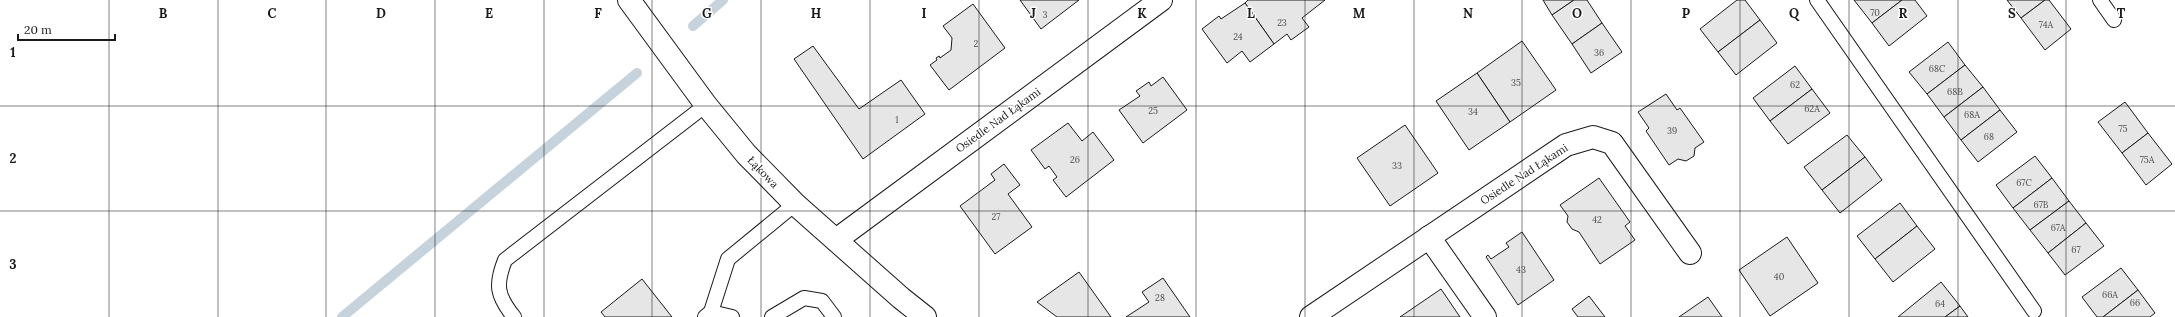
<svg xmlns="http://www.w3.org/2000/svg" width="2175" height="317" font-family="Lora,serif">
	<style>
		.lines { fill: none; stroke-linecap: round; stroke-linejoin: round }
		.stream { stroke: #c6d2dc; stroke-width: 10 }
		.building { fill: #e6e6e6; stroke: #1a1a1a }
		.lane-casing { stroke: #1a1a1a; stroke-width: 16 }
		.street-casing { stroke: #1a1a1a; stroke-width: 24 }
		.secondary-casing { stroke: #1a1a1a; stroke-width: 24 }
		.lane { stroke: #fff; stroke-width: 14 }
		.street { stroke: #fff; stroke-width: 22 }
		.secondary { stroke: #fff; stroke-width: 22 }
		.grid { fill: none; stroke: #1a1a1a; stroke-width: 1; stroke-opacity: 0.55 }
		.labels { text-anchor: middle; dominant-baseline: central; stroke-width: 3; stroke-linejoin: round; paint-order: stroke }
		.number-label { font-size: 9px; fill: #4d4d4d }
		.street-label { font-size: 11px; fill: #1a1a1a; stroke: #fff }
		.grid-label { font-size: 13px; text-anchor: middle; font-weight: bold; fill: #1a1a1a; stroke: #fff; stroke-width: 3; stroke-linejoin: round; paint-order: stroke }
	</style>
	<rect width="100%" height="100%" fill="#fff"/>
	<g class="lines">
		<g class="stream">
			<path d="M 693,26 L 723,0"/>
			<path d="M 342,317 L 637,73"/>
		</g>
	</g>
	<g class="building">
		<path d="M 1020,0 L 1079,0 L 1041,29 Z"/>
		<path d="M 1248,0 L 1325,0 L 1302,18 L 1309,27 L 1291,40 L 1287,34 L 1274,44 L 1245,3 Z"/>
		<path d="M 1543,0 L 1574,0 L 1552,15 Z"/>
		<path d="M 1574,0 L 1587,0 L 1602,23 L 1572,44 L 1552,15 Z"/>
		<path d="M 1737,0 L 1745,0 L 1760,20 L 1718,52 L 1700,29 Z"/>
		<path d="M 1854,0 L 1902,0 L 1872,23 Z"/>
		<path d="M 1902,0 L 1915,0 L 1927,16 L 1889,46 L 1872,23 Z"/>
		<path d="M 2007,0 L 2045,0 L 2021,18 Z"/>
		<path d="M 2045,0 L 2049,0 L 2071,29 L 2045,50 L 2021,18 Z"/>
		<path d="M 1245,3 L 1274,44 L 1250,62 L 1242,51 L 1227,63 L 1202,29 L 1219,16 L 1221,19 Z"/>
		<path d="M 973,4 L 1005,48 L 949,90 L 930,65 L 937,60 L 936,58 L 939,56 L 940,58 L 951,50 L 952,38 L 943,26 Z"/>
		<path d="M 1760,20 L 1777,43 L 1736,75 L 1718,52 Z"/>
		<path d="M 1602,23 L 1622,52 L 1591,73 L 1572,44 Z"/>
		<path d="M 1522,41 L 1556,90 L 1510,122 L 1477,73 Z"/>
		<path d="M 1948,42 L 1965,65 L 1927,94 L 1909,72 Z"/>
		<path d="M 813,46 L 859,109 L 901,80 L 925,114 L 863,159 L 794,59 Z"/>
		<path d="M 1965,65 L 1983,87 L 1944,117 L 1927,94 Z"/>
		<path d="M 1795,66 L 1812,89 L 1770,121 L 1753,98 Z"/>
		<path d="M 1477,73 L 1510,122 L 1469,150 L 1436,101 Z"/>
		<path d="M 1163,77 L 1187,110 L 1143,143 L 1119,110 L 1140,96 L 1136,91 L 1149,82 L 1151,86 Z"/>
		<path d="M 1983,87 L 2000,110 L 1961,140 L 1944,117 Z"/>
		<path d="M 1812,89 L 1830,113 L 1788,144 L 1770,121 Z"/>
		<path d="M 1666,94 L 1677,110 L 1680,108 L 1704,142 L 1695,148 L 1694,156 L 1686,161 L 1678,159 L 1669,165 L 1646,131 L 1649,128 L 1638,112 Z"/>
		<path d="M 2125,102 L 2148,133 L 2122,153 L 2098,122 Z"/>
		<path d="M 2000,110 L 2017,132 L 1978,162 L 1961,140 Z"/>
		<path d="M 1068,123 L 1082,141 L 1093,132 L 1114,160 L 1066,197 L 1053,180 L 1057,177 L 1049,166 L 1045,169 L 1031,150 Z"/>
		<path d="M 1405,125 L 1438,173 L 1390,206 L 1357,158 Z"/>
		<path d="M 2148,133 L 2172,164 L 2146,185 L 2122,153 Z"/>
		<path d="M 1847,135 L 1865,157 L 1822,190 L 1804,167 Z"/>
		<path d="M 2035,156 L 2052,178 L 2013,208 L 1996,185 Z"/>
		<path d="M 1865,157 L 1882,180 L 1840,213 L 1822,190 Z"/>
		<path d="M 1004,164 L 1020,185 L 1008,194 L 1032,227 L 995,254 L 960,206 L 995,180 L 991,174 Z"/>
		<path d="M 1599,178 L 1630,222 L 1625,226 L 1635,240 L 1600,264 L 1579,232 L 1572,229 L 1567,222 L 1568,216 L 1560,205 Z"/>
		<path d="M 2052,178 L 2069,201 L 2030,230 L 2013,208 Z"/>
		<path d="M 2069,201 L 2086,223 L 2048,253 L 2030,230 Z"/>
		<path d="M 1900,203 L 1917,226 L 1875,259 L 1857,236 Z"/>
		<path d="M 2086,223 L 2104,246 L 2065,275 L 2048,253 Z"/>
		<path d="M 1917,226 L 1935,249 L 1893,282 L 1875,259 Z"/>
		<path d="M 1522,232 L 1554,280 L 1518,305 L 1486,257 L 1488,255 L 1491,259 L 1509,247 L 1506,243 Z"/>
		<path d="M 1787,237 L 1818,283 L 1770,316 L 1739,270 Z"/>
		<path d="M 2121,268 L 2138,290 L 2103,317 L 2097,317 L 2082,297 Z"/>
		<path d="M 1079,272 L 1111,317 L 1057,317 L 1037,302 Z"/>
		<path d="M 1163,278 L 1190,317 L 1126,317 L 1149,302 L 1142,292 Z"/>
		<path d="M 642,279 L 672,317 L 605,317 L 601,312 Z"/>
		<path d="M 1941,282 L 1960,306 L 1945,317 L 1898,317 Z"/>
		<path d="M 1441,289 L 1460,317 L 1400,317 Z"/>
		<path d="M 2138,290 L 2155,313 L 2150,317 L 2103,317 Z"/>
		<path d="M 1589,296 L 1605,317 L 1578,317 L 1572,309 Z"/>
		<path d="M 1708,297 L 1722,317 L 1679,317 Z"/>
		<path d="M 1960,306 L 1968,317 L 1945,317 Z"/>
	</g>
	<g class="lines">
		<defs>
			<g id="lane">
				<path d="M 1817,0 L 2034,311"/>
				<path d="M 2100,0 L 2114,20"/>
				<path d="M 711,312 L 732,317"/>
				<path d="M 514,317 C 497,296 495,285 505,260 L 706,105"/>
				<path d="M 705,317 L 711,312 L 728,259 L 795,204"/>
				<path d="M 772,317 L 804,298 L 822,301 L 834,317"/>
			</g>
			<g id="street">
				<path d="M 1429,237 L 1485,317"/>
				<path d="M 836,240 L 1161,0"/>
				<path d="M 1311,317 L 1566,145 L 1593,137 L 1612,143 L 1690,253"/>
			</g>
			<path id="secondary" d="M 629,0 L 706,105 L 746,154 L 795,204 L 901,298 L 925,317"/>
		</defs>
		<use href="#lane" class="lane-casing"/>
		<use href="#street" class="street-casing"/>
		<use href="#secondary" class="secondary-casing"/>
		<use href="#lane" class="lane"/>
		<use href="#street" class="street"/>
		<use href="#secondary" class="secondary"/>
	</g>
	<path class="grid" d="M 109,0 L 109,317M 218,0 L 218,317M 326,0 L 326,317M 435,0 L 435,317M 544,0 L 544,317M 652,0 L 652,317M 761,0 L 761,317M 870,0 L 870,317M 979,0 L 979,317M 1088,0 L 1088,317M 1196,0 L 1196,317M 1305,0 L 1305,317M 1414,0 L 1414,317M 1522,0 L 1522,317M 1631,0 L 1631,317M 1740,0 L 1740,317M 1849,0 L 1849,317M 1958,0 L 1958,317M 2066,0 L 2066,317M 0,106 L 2175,106M 0,211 L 2175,211"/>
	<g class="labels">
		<g class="number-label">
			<text x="1875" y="12">70</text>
			<text x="1045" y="14">3</text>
			<text x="1282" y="22">23</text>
			<text x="2046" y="24">74A</text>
			<text x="1238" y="36">24</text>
			<text x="976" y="43">2</text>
			<text x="1599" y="52">36</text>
			<text x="1937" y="68">68C</text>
			<text x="1516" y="82">35</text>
			<text x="1795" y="84">62</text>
			<text x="1955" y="91">68B</text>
			<text x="1812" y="108">62A</text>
			<text x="1153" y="110">25</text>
			<text x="1473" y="111">34</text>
			<text x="1972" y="114">68A</text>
			<text x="897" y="119">1</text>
			<text x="2123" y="128">75</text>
			<text x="1672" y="130">39</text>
			<text x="1989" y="136">68</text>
			<text x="1075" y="159">26</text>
			<text x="2147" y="159">75A</text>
			<text x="1397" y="165">33</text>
			<text x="2024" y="182">67C</text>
			<text x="2041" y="204">67B</text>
			<text x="996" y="216">27</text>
			<text x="1597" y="219">42</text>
			<text x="2058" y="227">67A</text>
			<text x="2076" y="249">67</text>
			<text x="1521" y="269">43</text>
			<text x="1779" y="276">40</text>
			<text x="2110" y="294">66A</text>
			<text x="1160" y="297">28</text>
			<text x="2135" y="302">66</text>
			<text x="1940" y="303">64</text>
		</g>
		<g class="street-label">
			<text transform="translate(998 120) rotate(-36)">Osiedle Nad Łąkami</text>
			<text transform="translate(763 172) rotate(46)">Łąkowa</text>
			<text transform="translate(1524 174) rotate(-33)">Osiedle Nad Łąkami</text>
		</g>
	</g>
	<g class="grid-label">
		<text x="163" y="18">B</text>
		<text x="272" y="18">C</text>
		<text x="381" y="18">D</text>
		<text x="489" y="18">E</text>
		<text x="598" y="18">F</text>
		<text x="707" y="18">G</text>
		<text x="816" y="18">H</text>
		<text x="924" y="18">I</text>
		<text x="1033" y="18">J</text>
		<text x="1142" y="18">K</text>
		<text x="1251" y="18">L</text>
		<text x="1359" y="18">M</text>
		<text x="1468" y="18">N</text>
		<text x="1577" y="18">O</text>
		<text x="1686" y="18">P</text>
		<text x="1794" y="18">Q</text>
		<text x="1903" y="18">R</text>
		<text x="2012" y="18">S</text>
		<text x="2121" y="18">T</text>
		<text x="13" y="57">1</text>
		<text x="13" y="163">2</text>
		<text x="13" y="269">3</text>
	</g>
	<path d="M18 34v6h97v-6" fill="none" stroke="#1a1a1a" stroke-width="2"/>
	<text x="24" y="34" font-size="12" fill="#1a1a1a" stroke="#ffffff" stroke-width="3" paint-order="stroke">20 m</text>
</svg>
